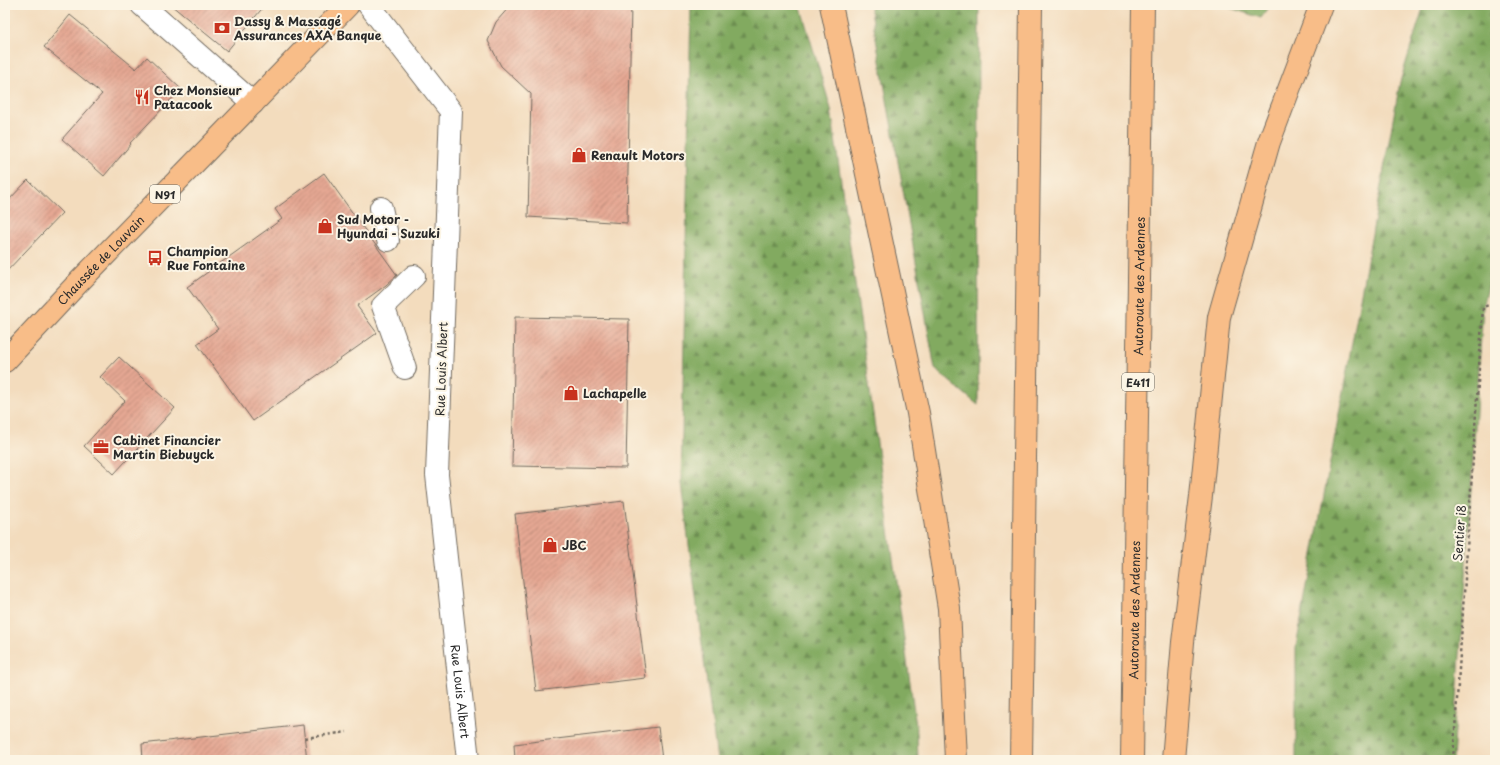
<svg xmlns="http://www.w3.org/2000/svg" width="1500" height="765" font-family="'Playpen Sans',sans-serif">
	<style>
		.forest { fill: url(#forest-firs); stroke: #566a46 }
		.building { fill: url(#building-hatch) }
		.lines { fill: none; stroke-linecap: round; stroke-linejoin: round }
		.pedestrian-casing { stroke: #71695e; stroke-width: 24 }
		.minor-casing { stroke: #71695e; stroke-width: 24 }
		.primary-casing { stroke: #71695e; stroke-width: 24 }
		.motorway-casing { stroke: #71695e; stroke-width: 24 }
		.path { stroke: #71695e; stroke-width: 2.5; stroke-dasharray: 3 3; stroke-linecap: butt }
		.pedestrian { stroke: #fff; stroke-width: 22 }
		.minor { stroke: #fff; stroke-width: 22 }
		.primary { stroke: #f8bd88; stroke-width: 22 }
		.motorway { stroke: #f8bd88; stroke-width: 22 }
		.labels { text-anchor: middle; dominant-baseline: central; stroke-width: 4; stroke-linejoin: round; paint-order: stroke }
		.shield { fill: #fcf5e5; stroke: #6a6863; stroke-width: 1 }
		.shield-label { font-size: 11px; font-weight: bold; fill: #2b2b2b }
		.poi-label { font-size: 12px; font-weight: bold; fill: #2b2b2b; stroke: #fcf5e5; text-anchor: start }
		.street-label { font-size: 12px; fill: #2b2b2b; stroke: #fcf5e5 }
	</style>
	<defs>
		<pattern id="forest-firs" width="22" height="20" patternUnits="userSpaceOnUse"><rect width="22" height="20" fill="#82aa60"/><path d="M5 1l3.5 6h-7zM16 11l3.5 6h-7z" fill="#6b8b4f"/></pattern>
		<pattern id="building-hatch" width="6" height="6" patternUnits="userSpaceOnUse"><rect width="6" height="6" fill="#e5a793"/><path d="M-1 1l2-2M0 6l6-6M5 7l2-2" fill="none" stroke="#ba8878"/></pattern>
	</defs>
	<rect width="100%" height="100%" fill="#fcf5e5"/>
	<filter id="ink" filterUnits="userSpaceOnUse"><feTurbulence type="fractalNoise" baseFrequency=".025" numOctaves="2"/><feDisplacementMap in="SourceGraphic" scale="8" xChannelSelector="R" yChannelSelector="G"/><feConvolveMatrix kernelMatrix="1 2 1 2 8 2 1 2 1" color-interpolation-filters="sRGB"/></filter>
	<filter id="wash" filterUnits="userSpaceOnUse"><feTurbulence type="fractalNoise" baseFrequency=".012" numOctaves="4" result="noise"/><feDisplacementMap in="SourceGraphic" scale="16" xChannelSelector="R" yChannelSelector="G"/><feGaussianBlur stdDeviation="0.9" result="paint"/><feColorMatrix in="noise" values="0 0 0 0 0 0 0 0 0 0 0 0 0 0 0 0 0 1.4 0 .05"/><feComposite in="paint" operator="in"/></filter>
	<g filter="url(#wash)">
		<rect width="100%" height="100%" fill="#f3dcbd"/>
		<g class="forest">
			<path d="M 691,5 L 800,5 L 831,109 L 917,733 L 918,760 L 717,760 L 681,483 Z"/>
			<path d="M 870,5 L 979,5 L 978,405 L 935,369 Z"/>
			<path d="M 1221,5 L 1271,5 L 1261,18 Z"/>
			<path d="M 1424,5 L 1495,5 L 1495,259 L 1483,307 L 1453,760 L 1296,760 L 1296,647 L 1400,82 Z"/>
		</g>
		<g id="blocks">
			<g class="building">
				<path d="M 171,5 L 265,5 L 227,51 Z"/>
				<path d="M 511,5 L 631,5 L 627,223 L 528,217 L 531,94 L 501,66 L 488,41 L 496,22 Z"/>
				<path d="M 70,15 L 136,69 L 147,57 L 181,89 L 130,143 L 131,144 L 104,176 L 62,139 L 102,94 L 44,47 Z"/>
				<path d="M 324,173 L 397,275 L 386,285 L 357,306 L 377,333 L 253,421 L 197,344 L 218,329 L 187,287 L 282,219 L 275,209 Z"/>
				<path d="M 28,180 L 62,213 L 5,273 L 5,204 Z"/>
				<path d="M 515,317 L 629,319 L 626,468 L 512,466 Z"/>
				<path d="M 119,357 L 175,408 L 114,474 L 84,446 L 125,401 L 100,377 Z"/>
				<path d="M 624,501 L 646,678 L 536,691 L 515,514 Z"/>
				<path d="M 303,725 L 307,760 L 143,760 L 142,744 Z"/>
				<path d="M 658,727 L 662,760 L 515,760 L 514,744 Z"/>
			</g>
		</g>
	</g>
	<g filter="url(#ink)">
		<use href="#blocks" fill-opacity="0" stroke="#71695e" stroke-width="1"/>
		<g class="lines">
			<defs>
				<g id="pedestrian">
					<path d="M 381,208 L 388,240"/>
					<path d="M 405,368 L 383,306 L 414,276"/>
				</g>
				<g id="minor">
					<path d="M 142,5 L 253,103"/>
					<path id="s1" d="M 369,5 L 451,111 L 437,475 L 468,760"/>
				</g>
				<g id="primary">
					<path id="s2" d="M 5,361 L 76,285 L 348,5"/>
				</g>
				<g id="motorway">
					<path d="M 831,5 L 918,413 L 949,608 L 956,760"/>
					<path d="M 1021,760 L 1031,5"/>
					<path id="s3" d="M 1132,760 L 1143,5"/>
					<path d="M 1173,760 L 1183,642 L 1201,496 L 1219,317 L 1269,142 L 1321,5"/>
				</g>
			</defs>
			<use href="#pedestrian" class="pedestrian-casing"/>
			<use href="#minor" class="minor-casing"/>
			<use href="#primary" class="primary-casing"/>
			<use href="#motorway" class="motorway-casing"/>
			<g class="path">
				<path d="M 305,738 L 347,732"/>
				<path d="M 1453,760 L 1483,307 L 1495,303"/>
			</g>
			<use href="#pedestrian" class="pedestrian"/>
			<use href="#minor" class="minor"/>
			<use href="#primary" class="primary"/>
			<use href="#motorway" class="motorway"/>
		</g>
	</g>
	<defs>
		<symbol id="bank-bare" viewBox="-9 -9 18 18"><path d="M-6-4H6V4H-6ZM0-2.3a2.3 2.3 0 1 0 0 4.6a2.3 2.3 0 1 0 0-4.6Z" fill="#c8321e" stroke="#fcf5e5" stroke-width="2.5" paint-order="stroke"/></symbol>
		<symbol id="restaurant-bare" viewBox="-9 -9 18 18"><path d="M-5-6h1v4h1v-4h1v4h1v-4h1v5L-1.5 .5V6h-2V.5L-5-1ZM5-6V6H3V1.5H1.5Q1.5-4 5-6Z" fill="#c8321e" stroke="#fcf5e5" stroke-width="2.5" paint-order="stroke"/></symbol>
		<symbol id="shop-bare" viewBox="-9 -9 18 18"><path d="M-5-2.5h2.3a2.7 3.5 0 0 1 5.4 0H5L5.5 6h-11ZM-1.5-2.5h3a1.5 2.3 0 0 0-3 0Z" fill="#c8321e" stroke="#fcf5e5" stroke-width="2.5" paint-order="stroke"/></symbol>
		<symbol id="bus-bare" viewBox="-9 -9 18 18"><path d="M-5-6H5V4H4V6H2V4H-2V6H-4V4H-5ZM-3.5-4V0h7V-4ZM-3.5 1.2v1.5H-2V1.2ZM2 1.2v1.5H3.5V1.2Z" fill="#c8321e" stroke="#fcf5e5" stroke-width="2.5" paint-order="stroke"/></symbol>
		<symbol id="office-bare" viewBox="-9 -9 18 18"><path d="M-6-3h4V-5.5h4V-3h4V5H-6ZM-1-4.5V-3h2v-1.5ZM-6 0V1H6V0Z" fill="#c8321e" stroke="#fcf5e5" stroke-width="2.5" paint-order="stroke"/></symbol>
	</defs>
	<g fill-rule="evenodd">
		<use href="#bank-bare" x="211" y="17" width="22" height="22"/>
		<use href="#restaurant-bare" x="131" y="86" width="22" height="22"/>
		<use href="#shop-bare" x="568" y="144" width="22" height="22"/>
		<use href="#shop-bare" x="314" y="215" width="22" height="22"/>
		<use href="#bus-bare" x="144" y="247" width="22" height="22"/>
		<use href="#shop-bare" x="560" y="382" width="22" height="22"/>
		<use href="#office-bare" x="90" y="436" width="22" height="22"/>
		<use href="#shop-bare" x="539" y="534" width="22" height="22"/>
	</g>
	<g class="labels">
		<g class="shield">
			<rect x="150" y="185" width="30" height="18" rx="3"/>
			<rect x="1122" y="373" width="32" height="18" rx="3"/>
		</g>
		<g class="shield-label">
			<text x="165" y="194">N91</text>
			<text x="1138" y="382">E411</text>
		</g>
		<g class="poi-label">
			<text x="234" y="21">Dassy &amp; Massagé<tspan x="234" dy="14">Assurances AXA Banque</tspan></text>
			<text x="154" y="90">Chez Monsieur<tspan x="154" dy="14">Patacook</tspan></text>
			<text x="591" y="155">Renault Motors</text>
			<text x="337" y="219">Sud Motor -<tspan x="337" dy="14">Hyundai - Suzuki</tspan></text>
			<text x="167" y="251">Champion<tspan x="167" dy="14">Rue Fontaine</tspan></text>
			<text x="583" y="393">Lachapelle</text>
			<text x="113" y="440">Cabinet Financier<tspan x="113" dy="14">Martin Biebuyck</tspan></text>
			<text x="562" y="545">JBC</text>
		</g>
		<g class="street-label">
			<text stroke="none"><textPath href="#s2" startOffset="139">Chaussée de Louvain</textPath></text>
			<text stroke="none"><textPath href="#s3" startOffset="474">Autoroute des Ardennes</textPath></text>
			<text transform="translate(441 369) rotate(-88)">Rue Louis Albert</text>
			<text transform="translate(1459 533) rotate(-86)">Sentier i8</text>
			<text stroke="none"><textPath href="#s3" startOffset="150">Autoroute des Ardennes</textPath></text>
			<text stroke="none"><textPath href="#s1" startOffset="716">Rue Louis Albert</textPath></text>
		</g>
	</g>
	<rect width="1500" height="765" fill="none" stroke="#fcf5e5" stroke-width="20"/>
</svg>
